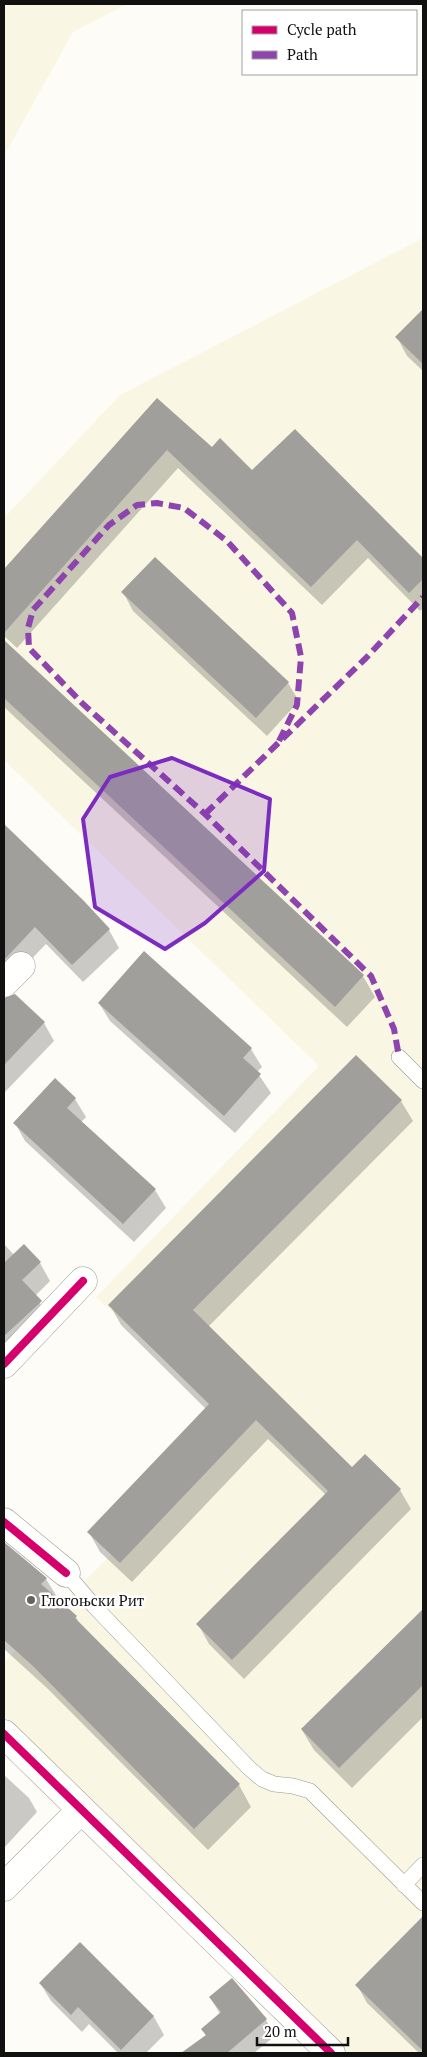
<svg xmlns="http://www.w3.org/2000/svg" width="427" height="2057" font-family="'PT Serif',serif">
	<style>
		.farmland { fill: #f9f7e4 }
		.shadow { fill: #0003 }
		.building { fill: #a19f9c }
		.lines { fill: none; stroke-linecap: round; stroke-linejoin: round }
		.service-casing { stroke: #979795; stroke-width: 16 }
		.minor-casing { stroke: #979795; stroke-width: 29 }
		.service { stroke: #fffffe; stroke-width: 15 }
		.minor { stroke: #fffffe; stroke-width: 28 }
		.quiet { stroke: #8e44ad; stroke-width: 6; stroke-dasharray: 12 6; stroke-linecap: butt }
		.cycleway-casing { stroke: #fff; stroke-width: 11 }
		.cycleway { stroke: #d6006c; stroke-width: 8 }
		.marked { fill: #7b2cbf; fill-opacity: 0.2; stroke: #7b2cbf; stroke-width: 4; stroke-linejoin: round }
		.poi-dot { fill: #646362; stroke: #fff; stroke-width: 2 }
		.labels { text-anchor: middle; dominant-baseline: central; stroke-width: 5; stroke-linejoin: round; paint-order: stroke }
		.poi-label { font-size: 15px; fill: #111; stroke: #fff; text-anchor: start }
	</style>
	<rect width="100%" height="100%" fill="#fdfcf7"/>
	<g class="farmland">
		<path d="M 4,4 L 127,4 L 73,32 L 4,156 Z"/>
		<path d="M 423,238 L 423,2053 L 332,2053 L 4,1734 L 4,1662 L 238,1427 L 96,1297 L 319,1066 L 4,760 L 4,518 L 120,395 Z"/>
	</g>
	<g class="shadow">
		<path d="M 423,311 L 423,371 L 407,356 L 397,337 Z"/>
		<path d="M 157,400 L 212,448 L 252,472 L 295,430 L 423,560 L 423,608 L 420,611 L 368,558 L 322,605 L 178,468 L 17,648 L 4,636 L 4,571 Z"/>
		<path d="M 155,558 L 288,683 L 299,701 L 267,736 L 133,611 L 123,592 Z"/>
		<path d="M 4,642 L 363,976 L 375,997 L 347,1027 L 4,707 Z"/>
		<path d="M 4,826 L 83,902 L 109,930 L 119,948 L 83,982 L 46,944 L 17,974 L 4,962 Z"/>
		<path d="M 5,999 L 44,1023 L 54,1041 L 4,1093 Z"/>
		<path d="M 99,1003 L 251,1049 L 262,1067 L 257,1072 L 271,1093 L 235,1133 L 110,1021 Z"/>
		<path d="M 75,1099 L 86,1117 L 81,1122 L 155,1190 L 166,1208 L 134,1242 L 25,1141 L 15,1123 Z"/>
		<path d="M 401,1101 L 413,1121 L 208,1327 L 352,1469 L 400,1490 L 411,1509 L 244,1679 L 209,1644 L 198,1624 L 326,1495 L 268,1439 L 132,1582 L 100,1552 L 89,1532 L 206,1409 L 121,1325 L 110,1305 Z"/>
		<path d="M 4,1244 L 14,1255 L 24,1246 L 40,1263 L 50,1281 L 35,1296 L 51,1320 L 4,1346 Z"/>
		<path d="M 4,1544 L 46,1579 L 59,1600 L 76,1617 L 80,1625 L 239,1785 L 251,1807 L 208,1850 L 48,1689 L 4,1649 Z"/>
		<path d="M 423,1611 L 423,1717 L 352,1788 L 314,1750 L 302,1730 Z"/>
		<path d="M 4,1775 L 29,1798 L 37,1812 L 4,1848 Z"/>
		<path d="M 423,1918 L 423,2053 L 419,2053 L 367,2003 L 357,1985 Z"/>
		<path d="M 80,1944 L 154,2017 L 164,2035 L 146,2053 L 118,2053 L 89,2024 L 82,2032 L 51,2001 L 40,1983 Z"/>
		<path d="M 210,1997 L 266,2020 L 275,2036 L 254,2053 L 183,2053 L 206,2036 L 202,2029 L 220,2014 Z"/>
	</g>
	<g class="building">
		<path d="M 423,309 L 423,364 L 395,337 Z"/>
		<path d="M 157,398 L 212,447 L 220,438 L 252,470 L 295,429 L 423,558 L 423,579 L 409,593 L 357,540 L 311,587 L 167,450 L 4,633 L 4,569 Z"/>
		<path d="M 155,557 L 289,682 L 256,718 L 121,592 Z"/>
		<path d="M 4,640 L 364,975 L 335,1007 L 4,698 Z"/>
		<path d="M 4,824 L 84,901 L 110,929 L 72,965 L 35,927 L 4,960 Z"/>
		<path d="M 144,951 L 252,1048 L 243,1058 L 261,1074 L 224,1116 L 98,1003 Z"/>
		<path d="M 15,994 L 45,1022 L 4,1065 L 4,998 Z"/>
		<path d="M 356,1055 L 402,1100 L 193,1310 L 352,1467 L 365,1454 L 401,1489 L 232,1660 L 196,1624 L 328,1491 L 256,1420 L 120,1563 L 87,1532 L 209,1404 L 108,1305 Z"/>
		<path d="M 55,1078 L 76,1098 L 67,1108 L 156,1189 L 123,1224 L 13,1123 Z"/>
		<path d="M 24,1244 L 41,1262 L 22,1280 L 42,1301 L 4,1336 L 4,1261 L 5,1262 Z"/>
		<path d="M 4,1542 L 47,1578 L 41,1584 L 77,1616 L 75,1618 L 240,1784 L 194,1829 L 34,1667 L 4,1640 Z"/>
		<path d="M 423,1609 L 423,1685 L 339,1768 L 301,1729 Z"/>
		<path d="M 423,1916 L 423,2051 L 355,1985 Z"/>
		<path d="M 80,1942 L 154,2016 L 121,2050 L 78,2007 L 71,2015 L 39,1983 Z"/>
		<path d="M 232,1978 L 267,2019 L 227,2053 L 181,2053 L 206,2035 L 201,2029 L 221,2012 L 209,1997 Z"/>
	</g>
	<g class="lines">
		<defs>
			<g id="service">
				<path d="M 399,1057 L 423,1081"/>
				<path d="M 66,1573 L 94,1606 L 249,1768 L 262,1779 L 274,1784 L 293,1786 L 310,1791 L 423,1903"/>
				<path d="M 404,1885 L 423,1865"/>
			</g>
			<g id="minor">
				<path d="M 4,983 L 21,966"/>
				<path d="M 4,1364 L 83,1281"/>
				<path d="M 4,1522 L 66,1573"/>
				<path d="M 4,1734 L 331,2053"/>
				<path d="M 4,1887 L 81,1810"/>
			</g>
		</defs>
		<use href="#service" class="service-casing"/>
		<use href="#minor" class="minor-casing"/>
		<use href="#service" class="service"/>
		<use href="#minor" class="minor"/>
		<g class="quiet">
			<path d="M 279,741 L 297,705 L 301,657 L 292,613 L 227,541 L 184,508 L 157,503 L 137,505 L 109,525 L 33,610 L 28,628 L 29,648 L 83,704 L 205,814 L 371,976 L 394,1029 L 399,1057"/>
			<path d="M 205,814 L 366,658 L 423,597"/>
		</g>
		<defs>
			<g id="cycleway">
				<path d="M 4,1364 L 83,1281"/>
				<path d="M 4,1522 L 66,1573"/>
				<path d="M 4,1734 L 331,2053"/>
			</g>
		</defs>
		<use href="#cycleway" class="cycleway-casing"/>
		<use href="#cycleway" class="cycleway"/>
	</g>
	<path class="marked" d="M 172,758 L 270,799 L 264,871 L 205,923 L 165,949 L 95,907 L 83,819 L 110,777 Z"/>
	<circle class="poi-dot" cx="31" cy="1600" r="5"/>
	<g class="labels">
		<g class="poi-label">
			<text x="41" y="1600">Глогоњски Рит</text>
		</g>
	</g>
	<rect width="427" height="2057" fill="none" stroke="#111111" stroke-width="10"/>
	<rect x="242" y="10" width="175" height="65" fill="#ffffff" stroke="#a0a0a0"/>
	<rect x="252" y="26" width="25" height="8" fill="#d6006c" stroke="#a0a0a0"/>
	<text x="287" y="35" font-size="15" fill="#111111">Cycle path</text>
	<rect x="252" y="51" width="25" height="8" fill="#8e44ad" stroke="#a0a0a0"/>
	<text x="287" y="60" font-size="15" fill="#111111">Path</text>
	<path d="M257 2037v8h91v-8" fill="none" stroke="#111111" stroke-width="2.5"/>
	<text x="264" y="2037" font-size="15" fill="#111111" stroke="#ffffff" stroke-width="4" paint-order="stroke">20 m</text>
</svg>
